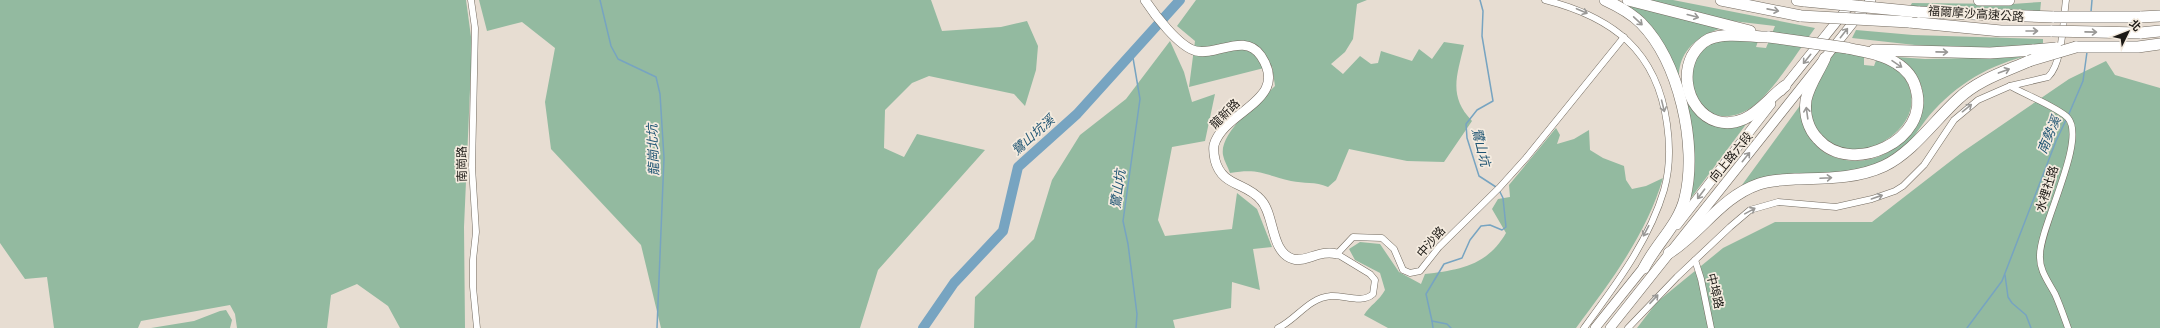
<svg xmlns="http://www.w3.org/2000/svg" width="2160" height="328" font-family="Roboto,'Noto Sans TC',sans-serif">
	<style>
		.green { fill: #93baa0 }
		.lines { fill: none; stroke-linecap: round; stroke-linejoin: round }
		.stream { stroke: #77a4c1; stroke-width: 1.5 }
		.river { stroke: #77a4c1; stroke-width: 10 }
		.street-casing { stroke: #736b60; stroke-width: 7 }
		.secondary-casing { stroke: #736b60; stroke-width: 10 }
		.highway-casing { stroke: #736b60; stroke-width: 12 }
		.street { stroke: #fff; stroke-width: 6 }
		.secondary { stroke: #fff; stroke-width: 9 }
		.highway { stroke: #fff; stroke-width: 11 }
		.highway-bridge-casing { stroke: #736b60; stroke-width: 12; stroke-linecap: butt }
		.highway-bridge { stroke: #fff; stroke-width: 11 }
		.oneway { stroke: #999896 }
		.labels { text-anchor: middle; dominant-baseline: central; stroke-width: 3.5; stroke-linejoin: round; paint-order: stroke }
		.street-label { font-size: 12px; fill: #1c1915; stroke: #f4ebdf }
		.water-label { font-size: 13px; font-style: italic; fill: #1d5372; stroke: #f4ebdf }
	</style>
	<rect width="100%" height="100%" fill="#e7ddd2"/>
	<g class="green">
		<path d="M 0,0 L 466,0 L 472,44 L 464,227 L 465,328 L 400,328 L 388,306 L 357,284 L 331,295 L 327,328 L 237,328 L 235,314 L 230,305 L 141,321 L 138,328 L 54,328 L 47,277 L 25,279 L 0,243 Z"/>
		<path d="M 479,0 L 931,0 L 942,31 L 1001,27 L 1027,21 L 1038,46 L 1036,70 L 1025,106 L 1014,94 L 929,76 L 912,83 L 885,110 L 884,148 L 904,157 L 917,134 L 985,150 L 878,270 L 860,328 L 661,328 L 641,245 L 551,149 L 545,102 L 555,48 L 522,22 L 487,31 Z"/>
		<path d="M 1196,0 L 1367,0 L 1357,4 L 1353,39 L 1345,52 L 1331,64 L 1343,74 L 1360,56 L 1371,64 L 1378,63 L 1381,51 L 1412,61 L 1419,49 L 1432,59 L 1444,42 L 1464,45 C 1457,76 1448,96 1472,121 L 1444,162 L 1407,161 L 1349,149 L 1336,180 L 1328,187 C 1315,181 1304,184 1291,181 C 1264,175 1260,168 1230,173 C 1228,167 1224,161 1223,155 C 1219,132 1260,101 1275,86 L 1272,66 L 1189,87 L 1195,41 L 1177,26 Z"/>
		<path d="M 1640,0 L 1673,0 L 1815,28 C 1798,51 1772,94 1749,109 C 1714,130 1685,102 1692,66 C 1694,59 1701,51 1705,45 L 1726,40 L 1758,41 L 1756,47 L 1766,48 L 1775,26 L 1724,20 Z"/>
		<path d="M 2041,2 L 2040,12 L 1909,8 L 1912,3 L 2012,4 Z"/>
		<path d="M 1623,3 L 1723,28 C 1674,41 1664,87 1703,119 L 1750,119 L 1688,202 L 1692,189 L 1673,69 Z"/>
		<path d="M 1856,30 L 1913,35 L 2043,39 L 2043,47 L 1942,48 L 1852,38 Z"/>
		<path d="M 1170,41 L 1184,72 L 1192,102 L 1215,94 L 1205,141 L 1172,147 L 1158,220 L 1165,236 L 1232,229 L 1237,193 L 1257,209 L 1272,247 L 1253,249 L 1260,290 L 1232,282 L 1231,308 L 1173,320 L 1175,328 L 974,328 L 975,297 L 1034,239 L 1052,180 L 1080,135 L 1126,99 Z"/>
		<path d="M 1836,50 L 1864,55 L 1864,65 L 1874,66 L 1877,58 C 1894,64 1908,76 1911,94 C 1917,128 1874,155 1843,150 C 1838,149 1831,144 1827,141 C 1811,131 1806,108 1812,90 C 1817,76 1828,62 1836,50 Z"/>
		<path d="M 1896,57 L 1925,59 L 2023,57 C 1984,67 1950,89 1925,121 C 1915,134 1908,148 1893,157 C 1867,175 1790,178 1756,181 L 1742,185 L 1804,100 C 1806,112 1806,131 1813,141 C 1828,164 1866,166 1888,152 C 1893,148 1898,141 1902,136 C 1907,131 1916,125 1919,119 C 1930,94 1919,69 1896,57 Z"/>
		<path d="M 2106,61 L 2115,75 L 2160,88 L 2160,328 L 1637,328 L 1657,302 L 1723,248 L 1775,222 L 1872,222 L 1961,153 L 2069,79 Z"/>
		<path d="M 1556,128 L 1560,135 L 1557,144 L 1574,139 L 1589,130 L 1590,150 L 1603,158 L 1624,166 L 1626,180 L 1632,189 L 1646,186 L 1663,178 C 1646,235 1611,281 1576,328 L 1388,328 L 1364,315 C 1370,305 1379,301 1385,290 L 1380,273 L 1355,260 L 1349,249 L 1360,242 L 1380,244 L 1399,272 L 1421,284 L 1425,274 C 1459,270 1487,266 1506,233 L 1492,209 L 1498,199 L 1510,197 L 1509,185 Z"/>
		<path d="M 226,310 L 232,320 L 230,328 L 151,328 L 194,321 L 220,311 Z"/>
	</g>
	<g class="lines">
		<g class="stream">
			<path d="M 600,0 L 611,46 L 618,59 L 656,77 L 660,94 L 664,158 L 657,328"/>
			<path d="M 1480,0 L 1483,11 L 1482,36 L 1493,101 L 1477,110 L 1466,124 L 1467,138 L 1479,176 L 1496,187"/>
			<path d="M 2091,12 L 2092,0"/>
			<path d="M 1132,52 L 1140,99 L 1123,221 L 1128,244 L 1137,314 L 1136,328"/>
			<path d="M 2068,116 L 2083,81 L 2087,52"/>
			<path d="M 2005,275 L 2008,297 L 2012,303 L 2026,315 L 2031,328"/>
			<path d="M 1432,321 L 1433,328"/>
			<path d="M 1451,328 L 1447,324 L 1432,321 L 1426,294 L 1444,264 L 1462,258 L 1470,240 L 1481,226 L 1490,225 L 1502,230 L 1506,227 L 1503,198 L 1499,190"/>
			<path d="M 1967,328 L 2002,281 L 2056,141 L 2066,120"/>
		</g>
		<path class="river" d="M 923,328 L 954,283 L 1003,231 L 1018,167 L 1077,114 L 1180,0"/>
		<defs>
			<g id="street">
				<path d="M 471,0 L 475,28 L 472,167 L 476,232 L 473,260 L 473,287 L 477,328"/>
				<path d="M 1545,0 C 1613,17 1657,51 1667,124 C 1670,145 1670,169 1664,190 C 1649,241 1615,286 1584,328"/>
				<path d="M 2010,86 C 2024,94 2059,108 2068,118 C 2087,140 2040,226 2040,255 C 2039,270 2048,281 2055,294 C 2060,305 2064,317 2068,328"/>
				<path d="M 1695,260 L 1701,279 L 1711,328"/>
				<path d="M 1278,328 C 1297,319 1308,298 1331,296 C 1344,295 1362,304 1373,294 L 1375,280 L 1370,274 L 1337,254 L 1353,237 L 1382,238 L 1394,249 L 1403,270 L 1410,273 L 1420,271 L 1439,247 L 1499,188 L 1526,158 L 1624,37"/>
				<path d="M 1628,328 L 1677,277 L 1730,227 L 1750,210 L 1778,202 L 1836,207 L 1872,199 L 1895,191 L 1903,186 L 1924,165 L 1954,120 L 1978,100 L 2010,86 L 2048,77 C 2063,63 2063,20 2066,0"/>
			</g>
			<g id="secondary">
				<path d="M 1145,0 C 1154,14 1179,47 1196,51 C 1217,56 1245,32 1261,56 C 1291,101 1224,110 1214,145 C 1213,150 1214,155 1215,160 C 1222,187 1246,182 1261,200 C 1275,215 1270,252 1293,259 C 1305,263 1320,249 1337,254"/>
				<path d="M 1781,91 L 1854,0"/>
				<path d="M 1677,225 L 1771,104"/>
				<path d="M 1595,328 L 1648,262"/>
				<path d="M 1610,328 L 1871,0"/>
			</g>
			<g id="highway">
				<path d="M 1605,0 C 1618,6 1631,13 1641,23 C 1679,62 1698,145 1685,198 C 1679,224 1656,244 1644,268"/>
				<path d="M 1628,0 L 1750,31"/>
				<path d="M 1721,0 L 1801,16"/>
				<path d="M 1797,0 L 1805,1"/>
				<path d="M 1979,0 L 2009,0"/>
				<path d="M 1918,12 L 2054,17"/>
				<path d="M 2140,17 L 2160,16"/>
				<path d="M 1909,22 L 2001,31 L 2052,31"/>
				<path d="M 2140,33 L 2160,31"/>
				<path d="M 1769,37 C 1749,37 1728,32 1709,39 C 1701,43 1696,49 1692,56 C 1675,91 1705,136 1744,119 C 1760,112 1771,96 1785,86"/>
				<path d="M 2076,47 L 2138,47 L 2160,44"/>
				<path d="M 1874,50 L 1990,53 L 2034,50"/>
				<path d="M 1825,58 C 1819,72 1809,85 1806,100 C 1804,114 1808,129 1818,139 C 1851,177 1931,140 1916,89 C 1913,77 1906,69 1896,63 C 1882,54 1864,52 1847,48"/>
				<path d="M 1669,253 C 1702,232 1721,197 1759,184 C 1770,180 1783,180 1795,179 C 1825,178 1856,179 1884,166 C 1913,152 1934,121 1958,99 C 1978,80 2004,72 2029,61"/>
			</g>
		</defs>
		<use href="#street" class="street-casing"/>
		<use href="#secondary" class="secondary-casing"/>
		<use href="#highway" class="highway-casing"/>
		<use href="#street" class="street"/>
		<use href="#secondary" class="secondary"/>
		<use href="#highway" class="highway"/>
		<defs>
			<g id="highway-bridge">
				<path d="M 1805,1 L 1918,12"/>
				<path d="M 1801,16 L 1909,22"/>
				<path d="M 2054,17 L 2140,17"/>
				<path d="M 2052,31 L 2140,33"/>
				<path d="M 1769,37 L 1847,48"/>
				<path d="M 2034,50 L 2056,48"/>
				<path d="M 2029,61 L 2076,47"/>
			</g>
		</defs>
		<use href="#highway-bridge" class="highway-bridge-casing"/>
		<use href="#highway-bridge" class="highway-bridge"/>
	</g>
	<defs><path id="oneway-shaft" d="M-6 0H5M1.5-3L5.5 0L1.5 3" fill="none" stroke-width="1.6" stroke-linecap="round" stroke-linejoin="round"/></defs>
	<g class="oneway">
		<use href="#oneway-shaft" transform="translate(1773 10) rotate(11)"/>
		<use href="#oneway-shaft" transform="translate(1582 11) rotate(23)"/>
		<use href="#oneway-shaft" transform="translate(1693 16) rotate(15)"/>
		<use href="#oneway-shaft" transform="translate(1638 21) rotate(43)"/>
		<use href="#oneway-shaft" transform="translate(2032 31)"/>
		<use href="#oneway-shaft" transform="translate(2091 32) rotate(1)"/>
		<use href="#oneway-shaft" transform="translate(1844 33) rotate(-52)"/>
		<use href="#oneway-shaft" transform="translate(1942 52) rotate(1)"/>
		<use href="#oneway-shaft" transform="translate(1807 59) rotate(129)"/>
		<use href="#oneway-shaft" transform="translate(1897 64) rotate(34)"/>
		<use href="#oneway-shaft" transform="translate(2004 71) rotate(-20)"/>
		<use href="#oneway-shaft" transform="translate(1663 106) rotate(76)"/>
		<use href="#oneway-shaft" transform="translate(1967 108) rotate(-39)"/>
		<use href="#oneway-shaft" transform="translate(1807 113) rotate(-98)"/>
		<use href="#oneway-shaft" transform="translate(1746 157) rotate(-51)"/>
		<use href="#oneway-shaft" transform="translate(1826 178) rotate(-3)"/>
		<use href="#oneway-shaft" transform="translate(1701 194) rotate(127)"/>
		<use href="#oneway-shaft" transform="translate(1877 197) rotate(-19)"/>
		<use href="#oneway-shaft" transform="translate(1750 211) rotate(-29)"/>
		<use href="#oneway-shaft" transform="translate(1646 231) rotate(118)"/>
		<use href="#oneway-shaft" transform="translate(1654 299) rotate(-47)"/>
	</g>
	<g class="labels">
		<g class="street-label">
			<text transform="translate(1976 14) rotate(4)">福爾摩沙高速公路</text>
			<text transform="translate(1225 114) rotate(-45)">龍新路</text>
			<text transform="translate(1731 157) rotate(-51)">向上路六段</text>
			<text transform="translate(462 164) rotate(-91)">南崗路</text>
			<text transform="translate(2047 189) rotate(-72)">水裡社路</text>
			<text transform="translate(1431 242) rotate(-49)">中沙路</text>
			<text transform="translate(1715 291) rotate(76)">中埠路</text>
		</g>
		<g class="water-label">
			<text transform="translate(1033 135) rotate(-42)">鷺山坑溪</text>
			<text transform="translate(2049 135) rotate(-67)">南勢溪</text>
			<text transform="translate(1481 147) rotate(76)">鷺山坑</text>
			<text transform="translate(653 150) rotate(-92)">龍崗北坑</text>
			<text transform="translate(1118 189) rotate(-82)">鷺山坑</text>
		</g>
	</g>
	<g transform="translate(2128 32) rotate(47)" stroke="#f4ebdf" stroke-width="3" paint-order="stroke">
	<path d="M0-3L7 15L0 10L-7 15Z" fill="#1c1915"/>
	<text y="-6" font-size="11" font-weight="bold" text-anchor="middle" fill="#1c1915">北</text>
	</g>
</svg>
